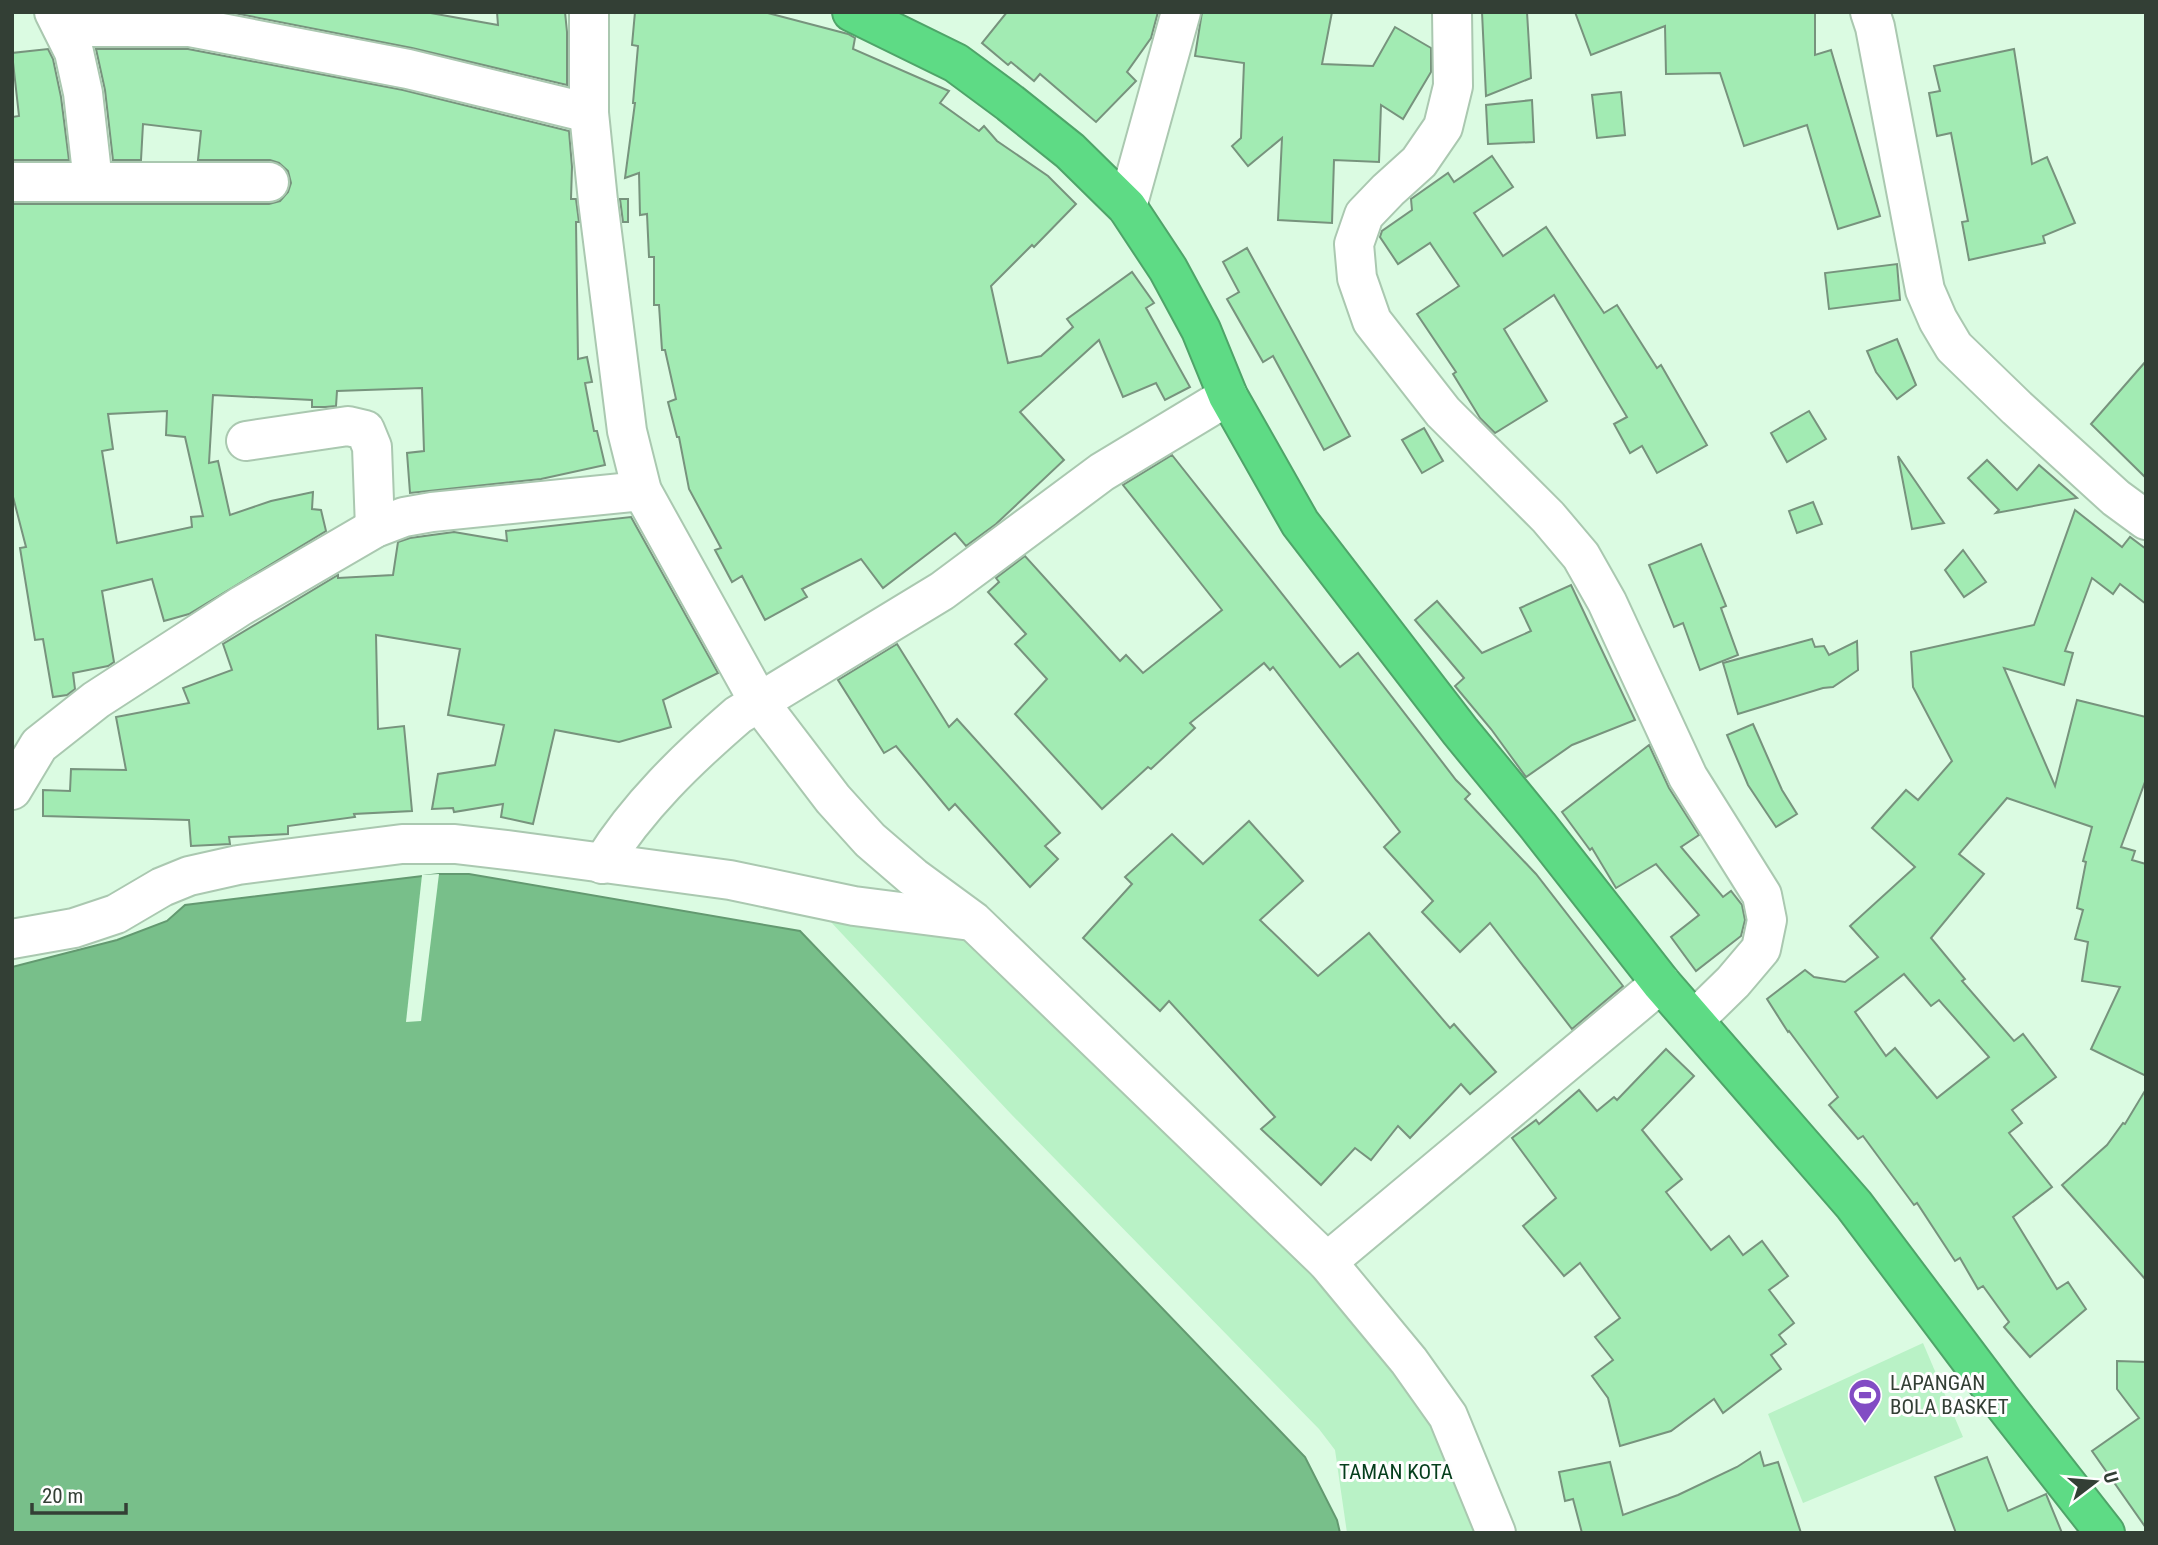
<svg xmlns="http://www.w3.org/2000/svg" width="2158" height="1545" font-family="'Roboto Condensed',sans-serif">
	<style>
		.green { fill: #b9f2c6 }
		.water { fill: #78bf8a; stroke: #639970; stroke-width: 2 }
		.pier { fill: #dbfbe2 }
		.building { fill: #a2ebb3; stroke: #77937d; stroke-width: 2; fill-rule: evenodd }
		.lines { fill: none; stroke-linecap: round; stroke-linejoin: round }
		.minor-casing { stroke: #aac8b0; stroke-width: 42 }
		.highway-casing { stroke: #4fa469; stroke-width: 42 }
		.minor { stroke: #fff; stroke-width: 38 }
		.highway { stroke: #5edb85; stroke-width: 38 }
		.labels { text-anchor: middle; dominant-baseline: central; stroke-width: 6; stroke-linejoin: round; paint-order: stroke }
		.poi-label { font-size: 21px; fill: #333f35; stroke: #fefefe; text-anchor: start }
		.park-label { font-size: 21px; fill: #053e1c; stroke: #fefefe }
	</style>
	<rect width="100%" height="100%" fill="#dbfbe2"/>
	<g class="green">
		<path d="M 814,904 L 953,923 L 1269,1218 L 1431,1404 L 1483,1533 L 1347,1533 L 1335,1450 L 1319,1429 L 1011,1114 Z"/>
		<path d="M 1923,1343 L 1963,1437 L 1803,1503 L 1768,1414 Z"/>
	</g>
	<path class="water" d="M 439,874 L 469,874 L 800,931 L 1305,1457 L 1337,1520 L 1340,1533 L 12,1533 L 12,967 L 117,940 L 167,921 L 185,905 Z"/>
	<path class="pier" d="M 439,874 L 421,1021 L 406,1022 L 422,875 Z"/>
	<g class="building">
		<path d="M 229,12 L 425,12 L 498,25 L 497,12 L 565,12 L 567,32 L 567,85 L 412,48 Z"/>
		<path d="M 635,12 L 764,12 L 848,34 L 855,38 L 853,49 L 949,91 L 940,103 L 979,131 L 984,126 L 997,141 L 1048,176 L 1076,204 L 1034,247 L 1032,245 L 991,286 L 1008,363 L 1041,356 L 1073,327 L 1067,319 L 1132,272 L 1154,303 L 1146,308 L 1190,387 L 1165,400 L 1156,383 L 1123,397 L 1099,340 L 1020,412 L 1064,460 L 996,524 L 966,546 L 955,533 L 883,588 L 861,559 L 802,589 L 807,597 L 765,620 L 742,576 L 732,582 L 715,550 L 721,548 L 689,489 L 679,437 L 677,437 L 668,402 L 676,399 L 665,350 L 662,350 L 659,305 L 654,305 L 654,257 L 649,257 L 647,214 L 640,215 L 639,173 L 625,178 L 635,103 L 633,103 L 638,46 L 632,45 Z"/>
		<path d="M 1007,12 L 1158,12 L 1151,38 L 1127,72 L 1136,81 L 1096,122 L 1040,74 L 1034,81 L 1011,62 L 1008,65 L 982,43 Z"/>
		<path d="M 1202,12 L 1332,12 L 1322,64 L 1373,66 L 1395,27 L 1431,48 L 1431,72 L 1403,119 L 1381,105 L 1379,162 L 1334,160 L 1332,223 L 1278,220 L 1282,138 L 1248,166 L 1232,146 L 1241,138 L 1244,63 L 1195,56 Z"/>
		<path d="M 1482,12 L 1527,12 L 1531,78 L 1486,96 Z"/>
		<path d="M 1575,12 L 1815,12 L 1815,55 L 1831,50 L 1880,216 L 1838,229 L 1807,125 L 1744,146 L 1720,73 L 1666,74 L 1665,26 L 1591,55 Z"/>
		<path d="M 48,49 L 53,59 L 61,97 L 69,160 L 12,160 L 12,117 L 19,116 L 12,53 Z"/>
		<path d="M 96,49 L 188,49 L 403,90 L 569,131 L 572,167 L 571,199 L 576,199 L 579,222 L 576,222 L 578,359 L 587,357 L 592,382 L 585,383 L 594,431 L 597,431 L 605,465 L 541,479 L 410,493 L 407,453 L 424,451 L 422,388 L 337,391 L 336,406 L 325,407 L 312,407 L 312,400 L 213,395 L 209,463 L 218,461 L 230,515 L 271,501 L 313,492 L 312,509 L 321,510 L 326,531 L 189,614 L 164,621 L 152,579 L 102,591 L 114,662 L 108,666 L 73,673 L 75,689 L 67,695 L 53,697 L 43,639 L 35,640 L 20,548 L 26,547 L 12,493 L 12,204 L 269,204 L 280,201 L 288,192 L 291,183 L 288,171 L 279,163 L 270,160 L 198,160 L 201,131 L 143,124 L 141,160 L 113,160 L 105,90 ZM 167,411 L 166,435 L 185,437 L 203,516 L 191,517 L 192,527 L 117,543 L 102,451 L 113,449 L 108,414 Z"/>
		<path d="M 2014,49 L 2032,164 L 2047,157 L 2075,223 L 2043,236 L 2045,243 L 1969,260 L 1962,222 L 1968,221 L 1951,133 L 1937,136 L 1929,93 L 1940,91 L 1934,66 Z"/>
		<path d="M 1621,92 L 1625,135 L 1597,138 L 1592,95 Z"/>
		<path d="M 1532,100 L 1534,142 L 1488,144 L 1486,105 Z"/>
		<path d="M 1492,156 L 1513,187 L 1474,213 L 1503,256 L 1546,227 L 1604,313 L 1617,305 L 1657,368 L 1661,365 L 1707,445 L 1657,473 L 1642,446 L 1630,453 L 1614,424 L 1627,417 L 1554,295 L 1504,329 L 1547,401 L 1495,433 L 1480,418 L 1453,374 L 1456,372 L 1417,314 L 1459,286 L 1430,243 L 1398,264 L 1380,237 L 1382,231 L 1412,210 L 1411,199 L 1448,173 L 1454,182 Z"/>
		<path d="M 620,199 L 628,199 L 628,222 L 623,222 Z"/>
		<path d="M 1247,248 L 1350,436 L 1324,450 L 1273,356 L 1263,362 L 1227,299 L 1239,292 L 1223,262 Z"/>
		<path d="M 1897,264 L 1900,300 L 1829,309 L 1825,273 Z"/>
		<path d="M 1897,339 L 1916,385 L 1897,399 L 1876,372 L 1867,351 Z"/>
		<path d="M 2146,361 L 2146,478 L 2091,424 Z"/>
		<path d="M 1809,411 L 1826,439 L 1787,462 L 1771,433 Z"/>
		<path d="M 1424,428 L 1443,461 L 1422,473 L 1402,440 Z"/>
		<path d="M 1172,455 L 1340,667 L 1358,653 L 1456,780 L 1470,794 L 1465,799 L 1536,874 L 1623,986 L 1572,1029 L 1490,923 L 1460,952 L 1422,912 L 1433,901 L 1384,847 L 1400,832 L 1273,667 L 1270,670 L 1264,663 L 1190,723 L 1195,728 L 1151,769 L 1148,767 L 1102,809 L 1015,714 L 1047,679 L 1015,644 L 1026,634 L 988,592 L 999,582 L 996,578 L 1025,556 L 1120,661 L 1126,655 L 1143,673 L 1222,610 L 1123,485 Z"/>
		<path d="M 1898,456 L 1944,523 L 1912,529 Z"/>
		<path d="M 1987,460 L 2017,490 L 2039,465 L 2077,498 L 1996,513 L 1999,510 L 1968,478 Z"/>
		<path d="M 1813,502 L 1822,524 L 1797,533 L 1789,511 Z"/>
		<path d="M 2075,510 L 2122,547 L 2130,537 L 2146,549 L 2146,604 L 2120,584 L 2113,594 L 2092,578 L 2065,651 L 2073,653 L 2064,685 L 2004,668 L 2055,786 L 2077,700 L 2146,717 L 2146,779 L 2121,847 L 2135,851 L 2132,860 L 2146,864 L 2146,1076 L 2091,1049 L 2120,987 L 2082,981 L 2088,942 L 2075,939 L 2083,910 L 2077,908 L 2086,862 L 2083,861 L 2092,827 L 2007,798 L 1959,854 L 1984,874 L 1931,938 L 1965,979 L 1962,981 L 2014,1041 L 2023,1034 L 2056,1077 L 2012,1110 L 2022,1123 L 2009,1133 L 2052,1187 L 2013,1217 L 2057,1289 L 2068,1282 L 2086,1309 L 2030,1357 L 2004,1327 L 2009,1322 L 1983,1286 L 1978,1289 L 1960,1258 L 1955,1261 L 1917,1203 L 1914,1205 L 1863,1136 L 1858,1139 L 1829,1105 L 1838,1097 L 1789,1031 L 1788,1032 L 1767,999 L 1805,970 L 1814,977 L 1845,982 L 1878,957 L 1850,926 L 1915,867 L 1872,828 L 1906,790 L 1918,800 L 1952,761 L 1913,687 L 1911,652 L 2034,625 ZM 1904,974 L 1931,1006 L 1939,1000 L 1989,1057 L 1937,1098 L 1895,1048 L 1886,1056 L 1855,1012 Z"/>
		<path d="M 631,517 L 718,673 L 663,700 L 671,727 L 619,742 L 555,730 L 533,824 L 501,817 L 503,804 L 454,812 L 453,808 L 432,809 L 438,774 L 495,765 L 504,725 L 448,715 L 460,649 L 376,635 L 378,729 L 404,726 L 412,811 L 354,814 L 355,817 L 288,826 L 288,834 L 229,837 L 230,844 L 191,846 L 189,820 L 43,816 L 43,790 L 70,791 L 71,769 L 126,770 L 116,717 L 189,703 L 183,688 L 232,670 L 223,644 L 338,575 L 338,578 L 393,575 L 398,542 L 410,538 L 454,532 L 507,541 L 506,531 Z"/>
		<path d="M 1701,544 L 1726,606 L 1721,608 L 1738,655 L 1700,670 L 1683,623 L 1674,627 L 1649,565 Z"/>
		<path d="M 1963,550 L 1986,582 L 1964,597 L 1945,570 Z"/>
		<path d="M 1571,585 L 1635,720 L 1572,745 L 1526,777 L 1491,729 L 1455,686 L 1464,678 L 1415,620 L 1437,601 L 1482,653 L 1531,631 L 1520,608 Z"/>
		<path d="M 1812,639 L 1815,647 L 1824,646 L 1829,655 L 1857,641 L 1858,670 L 1833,687 L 1823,688 L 1738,714 L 1723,663 Z"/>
		<path d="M 897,644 L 949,727 L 957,719 L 1060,833 L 1045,846 L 1058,859 L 1030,887 L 955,804 L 949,810 L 896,746 L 884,753 L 838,680 Z"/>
		<path d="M 1753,724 L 1782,790 L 1797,814 L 1776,827 L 1748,785 L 1727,735 Z"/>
		<path d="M 1649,745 L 1669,788 L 1699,835 L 1681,847 L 1723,897 L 1731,891 L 1742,905 L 1745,920 L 1741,936 L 1696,971 L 1671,937 L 1699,915 L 1656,864 L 1616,888 L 1592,848 L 1590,850 L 1562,812 Z"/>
		<path d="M 1249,821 L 1303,881 L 1260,920 L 1318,976 L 1369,933 L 1450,1028 L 1454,1024 L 1496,1072 L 1470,1094 L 1461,1084 L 1410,1138 L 1398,1126 L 1371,1160 L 1355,1148 L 1321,1185 L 1261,1129 L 1275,1117 L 1169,1001 L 1160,1011 L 1083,938 L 1132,884 L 1125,877 L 1172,834 L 1203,864 Z"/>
		<path d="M 1666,1049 L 1694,1076 L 1642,1130 L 1682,1179 L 1666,1192 L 1711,1250 L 1729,1236 L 1743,1255 L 1762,1241 L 1788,1276 L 1769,1290 L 1794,1323 L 1779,1335 L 1786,1344 L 1771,1355 L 1781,1369 L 1723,1413 L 1714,1399 L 1671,1431 L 1620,1446 L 1608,1398 L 1592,1376 L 1613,1360 L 1595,1337 L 1620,1318 L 1580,1263 L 1564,1276 L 1523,1226 L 1556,1198 L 1512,1138 L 1536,1120 L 1539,1124 L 1579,1090 L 1597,1111 L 1614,1097 L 1617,1100 Z"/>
		<path d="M 2146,1089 L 2146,1280 L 2062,1185 L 2107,1145 L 2123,1123 L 2125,1124 Z"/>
		<path d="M 2117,1361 L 2146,1362 L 2146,1528 L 2092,1451 L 2139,1418 L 2117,1389 Z"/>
		<path d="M 1760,1452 L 1764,1466 L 1778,1462 L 1801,1533 L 1582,1533 L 1573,1499 L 1565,1501 L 1559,1472 L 1610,1462 L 1623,1515 L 1678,1495 L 1737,1467 Z"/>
		<path d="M 1987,1457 L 2008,1511 L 2046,1494 L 2062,1533 L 1956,1533 L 1935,1477 Z"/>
	</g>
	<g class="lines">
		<defs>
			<g id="minor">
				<path d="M 54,12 L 74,52 L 83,93 L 93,182"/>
				<path d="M 589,12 L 589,113 L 598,201 L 627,431 L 642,491 L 759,702 L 833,799 L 870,840 L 913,877 L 973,921 L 1327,1262 L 1409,1361 L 1448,1416 L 1496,1533"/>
				<path d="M 1452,12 L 1453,86 L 1443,127 L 1419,162 L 1388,190 L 1364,215 L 1354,244 L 1357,278 L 1372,321 L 1443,412 L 1548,517 L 1581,556 L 1607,602 L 1688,777 L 1762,895 L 1767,920 L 1761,949 L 1733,982 L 1694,1020"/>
				<path d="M 1870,12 L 1875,27 L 1925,290 L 1938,320 L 1954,347 L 2017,408 L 2116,498 L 2146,520"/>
				<path d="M 62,27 L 190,27 L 408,69 L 589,113"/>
				<path d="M 12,182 L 269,182"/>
				<path d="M 1127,207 L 1181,12"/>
				<path d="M 246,441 L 348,426 L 365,430 L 372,447 L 375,528"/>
				<path d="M 12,790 L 39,745 L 96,700 L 241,606 L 375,528 L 404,517 L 432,512 L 642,491"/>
				<path d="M 602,864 C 638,806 687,759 738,715 L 942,591 L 1102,472 L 1228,396"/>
				<path d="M 12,939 L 74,928 L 116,914 L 162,887 L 189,876 L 238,865 L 402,844 L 455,844 L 515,851 L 730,880 L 854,906 L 971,921"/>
				<path d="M 1327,1262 L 1661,983"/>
			</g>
			<path id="highway" d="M 852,12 L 956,63 L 1010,103 L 1070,151 L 1127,207 L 1168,269 L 1201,330 L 1228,396 L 1300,523 L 1460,731 L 1538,826 L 1661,983 L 1854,1205 L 2000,1399 L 2105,1533"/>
		</defs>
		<use href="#minor" class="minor-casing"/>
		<use href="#highway" class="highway-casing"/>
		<use href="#minor" class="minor"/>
		<use href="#highway" class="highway"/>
	</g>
	<defs>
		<symbol id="stadium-pin" viewBox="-11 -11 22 30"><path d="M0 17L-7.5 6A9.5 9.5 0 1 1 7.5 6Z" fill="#824cc4" stroke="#fefefe"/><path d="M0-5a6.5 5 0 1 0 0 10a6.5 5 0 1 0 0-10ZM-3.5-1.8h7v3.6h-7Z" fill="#fff"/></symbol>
	</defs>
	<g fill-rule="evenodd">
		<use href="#stadium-pin" x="1846" y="1376" width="38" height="52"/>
	</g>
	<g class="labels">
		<g class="poi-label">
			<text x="1890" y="1383">LAPANGAN<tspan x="1890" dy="24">BOLA BASKET</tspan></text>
		</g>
		<g class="park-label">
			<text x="1396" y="1472">TAMAN KOTA</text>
		</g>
	</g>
	<rect width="2158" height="1545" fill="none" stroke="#333f35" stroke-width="28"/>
	<g transform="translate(2095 1482) rotate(74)" stroke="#fefefe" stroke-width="5" paint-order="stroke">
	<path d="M0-5L12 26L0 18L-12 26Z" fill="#333f35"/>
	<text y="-10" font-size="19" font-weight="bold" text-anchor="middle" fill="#333f35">U</text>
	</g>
	<path d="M32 1503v10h94v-10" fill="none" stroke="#333f35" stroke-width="3.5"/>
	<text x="42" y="1503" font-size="21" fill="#333f35" stroke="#fefefe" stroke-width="5" paint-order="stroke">20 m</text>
</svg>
